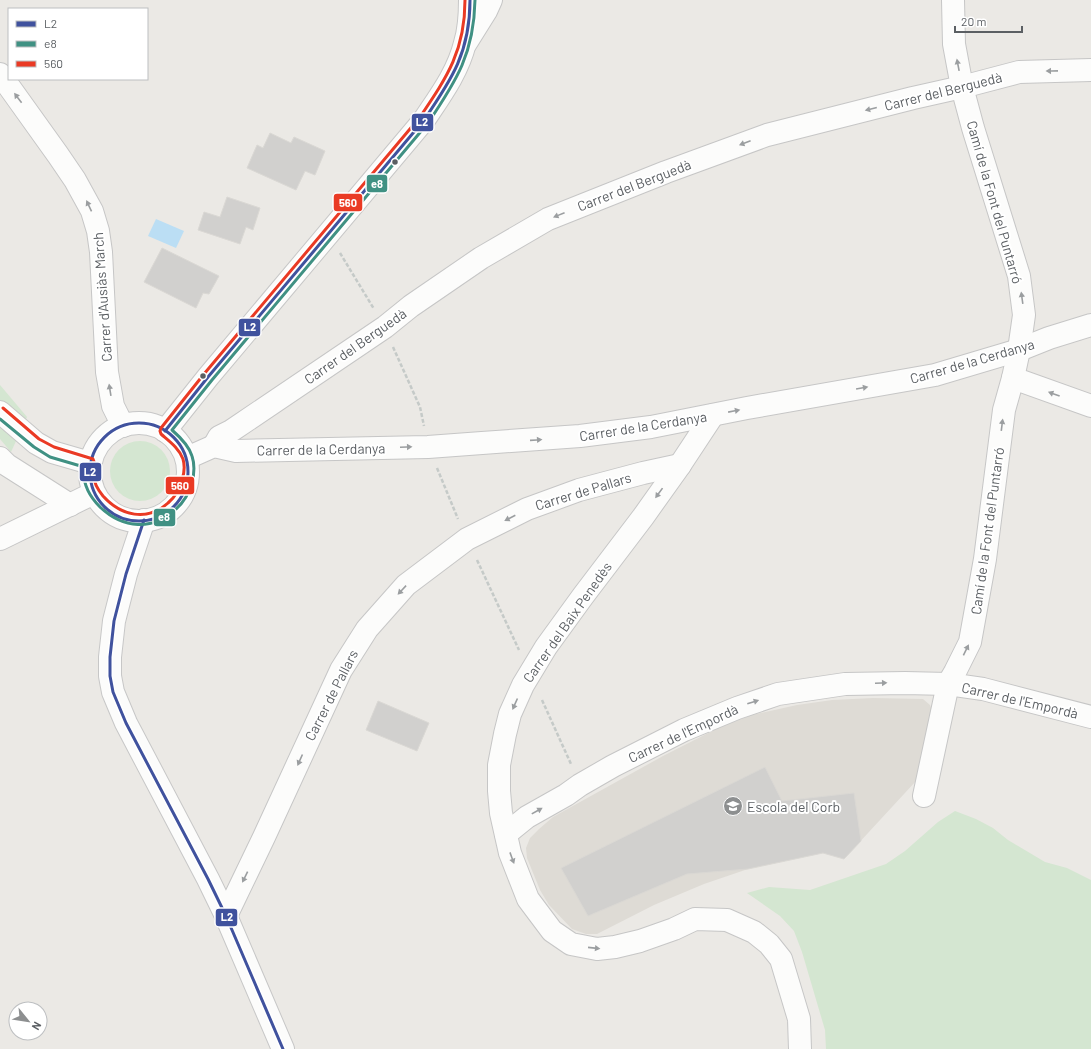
<svg xmlns="http://www.w3.org/2000/svg" width="1091" height="1049" font-family="Barlow,sans-serif">
	<style>
		.education { fill: #dedbd5 }
		.green { fill: #d4e6d1 }
		.water { fill: #bbdef4 }
		.building { fill: #d1d0ce; stroke: #dad8d4 }
		.lines { fill: none; stroke-linecap: round; stroke-linejoin: round }
		.street-casing { stroke: #c6c6c6; stroke-width: 24 }
		.secondary-casing { stroke: #c7c7c7; stroke-width: 24 }
		.path { stroke: #c5cac8; stroke-width: 2.5; stroke-dasharray: 4 2; stroke-linecap: butt }
		.street { stroke: #fcfcfb; stroke-width: 22 }
		.secondary { stroke: #fcfcfb; stroke-width: 22 }
		.bus-1-casing { stroke: #fff; stroke-width: 6 }
		.bus-2-casing { stroke: #fff; stroke-width: 6 }
		.bus-3-casing { stroke: #fff; stroke-width: 6 }
		.bus-1 { stroke: #40529e; stroke-width: 3 }
		.bus-2 { stroke: #409183; stroke-width: 3 }
		.bus-3 { stroke: #ea3a24; stroke-width: 3 }
		.oneway { fill: #9b9ea0 }
		.bus-dot { fill: #5b5f63; stroke: #fff; stroke-width: 1.5 }
		.labels { text-anchor: middle; dominant-baseline: central; stroke-width: 4; stroke-linejoin: round; paint-order: stroke }
		.street-label { font-size: 14px; fill: #5b5f63; stroke: #fff }
		.poi-label { font-size: 14px; fill: #5b5f63; stroke: #fff; text-anchor: start }
		.line-badge { stroke: #fff; stroke-width: 1.5 }
		.badge-label { font-size: 11px; text-anchor: middle; font-weight: bold; fill: #fff }
	</style>
	<rect width="100%" height="100%" fill="#ebe9e5"/>
	<path class="education" d="M 873,698 L 923,699 L 930,705 L 932,710 L 916,781 L 844,859 L 823,853 L 748,869 L 704,884 L 654,905 L 597,934 L 586,934 L 572,929 L 549,905 L 540,890 L 527,858 L 526,848 L 530,838 L 539,829 L 553,817 L 663,756 L 720,727 L 752,715 L 797,705 L 832,700 Z"/>
	<g class="green">
		<path d="M 0,385 L 27,417 L 11,452 L 0,439 Z"/>
		<circle cx="140" cy="471" r="30"/>
		<path d="M 955,811 L 976,819 L 993,828 L 1008,840 L 1045,862 L 1067,868 L 1091,880 L 1091,1049 L 826,1049 L 825,1030 L 802,952 L 794,931 L 780,916 L 747,893 L 769,887 L 810,890 L 886,864 L 905,851 L 938,822 Z"/>
	</g>
	<path class="water" d="M 156,219 L 184,231 L 176,248 L 148,236 Z"/>
	<g class="building">
		<path d="M 270,133 L 291,143 L 294,137 L 325,151 L 315,175 L 305,171 L 296,190 L 247,168 L 257,145 L 263,148 Z"/>
		<path d="M 227,197 L 260,208 L 253,230 L 246,227 L 240,244 L 198,230 L 204,212 L 220,217 Z"/>
		<path d="M 162,248 L 219,276 L 209,294 L 203,293 L 196,308 L 144,282 Z"/>
		<path d="M 378,701 L 429,723 L 417,751 L 366,730 Z"/>
		<path d="M 765,767 L 782,801 L 854,793 L 861,841 L 844,859 L 823,853 L 748,869 L 687,874 L 588,916 L 561,868 Z"/>
	</g>
	<g class="lines">
		<defs>
			<g id="street">
				<path d="M 466,43 L 486,11 L 491,0"/>
				<path d="M 0,74 L 58,155 L 75,180 L 92,211 L 98,231 L 101,252 L 107,372 L 113,406 L 123,426"/>
				<path d="M 1013,378 L 1091,406"/>
				<path d="M 713,415 L 680,465 L 643,517 L 583,596 L 546,647 L 523,685 L 510,714 L 505,734 L 499,765 L 499,791 L 501,813 L 510,853 L 528,899 L 552,931 L 571,944 L 597,949 L 615,947 L 640,941 L 674,929 L 695,919 L 727,920 L 754,932 L 769,944 L 781,959 L 799,1019 L 800,1049"/>
				<path d="M 214,446 L 219,437 L 231,431 L 385,327 L 411,306 L 481,258 L 548,219 L 666,172 L 767,135 L 913,98 L 962,87 L 1019,72 L 1091,70"/>
				<path d="M 0,458 L 7,465 L 70,505"/>
				<path d="M 187,458 L 214,446 L 236,451 L 428,447 L 482,443 L 580,436 L 651,427 L 747,408 L 935,375 L 1019,350 L 1049,338 L 1091,325"/>
				<path d="M 0,539 L 94,493"/>
				<path d="M 924,796 L 948,684 L 955,672 L 970,642 L 985,559 L 1004,410 L 1013,378 L 1019,350 L 1024,315 L 1019,276 L 973,128 L 962,87 L 954,44 L 953,0"/>
				<path d="M 506,834 L 527,817 L 566,795 L 580,785 L 613,766 L 684,730 L 737,708 L 778,694 L 845,684 L 905,683 L 948,684 L 983,689 L 1091,717"/>
				<path d="M 226,916 L 264,837 L 341,670 L 367,629 L 406,585 L 467,539 L 527,509 L 579,490 L 643,473 L 680,465"/>
			</g>
			<g id="secondary">
				<path d="M 0,412 L 36,443 L 52,452 L 90,463"/>
				<circle cx="139" cy="472" r="49"/>
				<path d="M 165,431 L 208,377 L 424,120 C 440,96 458,72 465,43 C 469,30 470,14 470,0"/>
				<path d="M 144,520 L 126,574 L 114,621 L 110,657 L 110,676 L 113,692 L 126,723 L 208,879 L 226,916 L 283,1049"/>
			</g>
		</defs>
		<use href="#street" class="street-casing"/>
		<use href="#secondary" class="secondary-casing"/>
		<g class="path">
			<path d="M 340,253 L 374,309"/>
			<path d="M 393,347 L 420,407 L 424,426"/>
			<path d="M 437,468 L 458,519"/>
			<path d="M 477,560 L 519,650"/>
			<path d="M 542,700 L 571,764"/>
		</g>
		<use href="#street" class="street"/>
		<use href="#secondary" class="secondary"/>
		<defs>
			<g id="bus-1">
				<circle cx="139" cy="472" r="49"/>
				<path d="M 165,431 L 208,377 L 424,120 C 452,79 470,52 470,0"/>
				<path d="M 144,520 L 126,574 L 114,621 L 110,657 L 110,676 L 113,692 L 126,723 L 208,879 L 226,916 L 283,1049"/>
			</g>
			<path id="bus-2" d="M 0,419 L 34,447 L 50,457 L 84,467 C 82,483 89,496 100,507 C 123,529 153,531 176,509 C 184,502 189,493 192,483 C 194,475 195,465 192,456 C 189,446 180,437 172,430 L 212,380 L 428,123 C 457,80 474,53 475,0"/>
			<path id="bus-3" d="M 3,408 L 39,439 L 54,447 L 93,459 C 96,464 94,468 94,474 C 93,482 98,490 103,496 C 121,516 147,522 168,503 C 175,497 180,489 182,480 C 184,474 185,466 183,459 C 179,448 169,441 161,434 L 160,431 L 161,428 L 204,374 L 420,117 C 447,77 465,51 465,0"/>
		</defs>
		<use href="#bus-1" class="bus-1-casing"/>
		<use href="#bus-2" class="bus-2-casing"/>
		<use href="#bus-3" class="bus-3-casing"/>
		<use href="#bus-1" class="bus-1"/>
		<use href="#bus-2" class="bus-2"/>
		<use href="#bus-3" class="bus-3"/>
	</g>
	<defs><path id="oneway-solid" d="M-6-.8H1V-3.2L6.5 0L1 3.2V.8H-6Z"/></defs>
	<g class="oneway">
		<use href="#oneway-solid" transform="translate(958 65) rotate(-101)"/>
		<use href="#oneway-solid" transform="translate(1052 71) rotate(179)"/>
		<use href="#oneway-solid" transform="translate(18 98) rotate(-127)"/>
		<use href="#oneway-solid" transform="translate(871 109) rotate(166)"/>
		<use href="#oneway-solid" transform="translate(745 143) rotate(159)"/>
		<use href="#oneway-solid" transform="translate(89 206) rotate(-115)"/>
		<use href="#oneway-solid" transform="translate(559 215) rotate(158)"/>
		<use href="#oneway-solid" transform="translate(1022 298) rotate(-98)"/>
		<use href="#oneway-solid" transform="translate(862 388) rotate(-10)"/>
		<use href="#oneway-solid" transform="translate(110 390) rotate(-99)"/>
		<use href="#oneway-solid" transform="translate(1054 394) rotate(-160)"/>
		<use href="#oneway-solid" transform="translate(734 411) rotate(-11)"/>
		<use href="#oneway-solid" transform="translate(1002 425) rotate(-83)"/>
		<use href="#oneway-solid" transform="translate(536 440) rotate(-4)"/>
		<use href="#oneway-solid" transform="translate(406 447) rotate(-2)"/>
		<use href="#oneway-solid" transform="translate(659 493) rotate(126)"/>
		<use href="#oneway-solid" transform="translate(510 518) rotate(153)"/>
		<use href="#oneway-solid" transform="translate(402 590) rotate(133)"/>
		<use href="#oneway-solid" transform="translate(966 650) rotate(-64)"/>
		<use href="#oneway-solid" transform="translate(881 683) rotate(-2)"/>
		<use href="#oneway-solid" transform="translate(753 702) rotate(-18)"/>
		<use href="#oneway-solid" transform="translate(515 704) rotate(114)"/>
		<use href="#oneway-solid" transform="translate(300 760) rotate(114)"/>
		<use href="#oneway-solid" transform="translate(537 811) rotate(-29)"/>
		<use href="#oneway-solid" transform="translate(512 858) rotate(70)"/>
		<use href="#oneway-solid" transform="translate(245 877) rotate(116)"/>
		<use href="#oneway-solid" transform="translate(594 948) rotate(6)"/>
	</g>
	<defs>
		<symbol id="school-disc" viewBox="-11 -11 22 22"><circle r="9.5" fill="#8d8f90" stroke="#fff"/><path d="M0-5L7-2L0 1L-7-2ZM-4 1L0 2.5L4 1V4Q0 6-4 4Z" fill="#fff"/></symbol>
	</defs>
	<g fill-rule="evenodd">
		<use href="#school-disc" x="722" y="795" width="22" height="22"/>
	</g>
	<g class="bus-dot">
		<circle cx="395" cy="162" r="3.5"/>
		<circle cx="203" cy="376" r="3.5"/>
	</g>
	<g class="labels">
		<g class="street-label">
			<text transform="translate(943 91) rotate(-14)">Carrer del Berguedà</text>
			<text transform="translate(634 185) rotate(-21)">Carrer del Berguedà</text>
			<text transform="translate(995 202) rotate(74)">Camí de la Font del Puntarró</text>
			<text transform="translate(102 297) rotate(-94)">Carrer d'Ausiàs March</text>
			<text transform="translate(355 346) rotate(-35)">Carrer del Berguedà</text>
			<text transform="translate(972 361) rotate(-16)">Carrer de la Cerdanya</text>
			<text transform="translate(643 426) rotate(-9)">Carrer de la Cerdanya</text>
			<text transform="translate(321 449) rotate(-1)">Carrer de la Cerdanya</text>
			<text transform="translate(583 491) rotate(-17)">Carrer de Pallars</text>
			<text transform="translate(987 531) rotate(-82)">Camí de la Font del Puntarró</text>
			<text transform="translate(567 622) rotate(-55)">Carrer del Baix Penedès</text>
			<text transform="translate(331 695) rotate(-63)">Carrer de Pallars</text>
			<text transform="translate(1020 700) rotate(13)">Carrer de l'Empordà</text>
			<text transform="translate(683 733) rotate(-25)">Carrer de l'Empordà</text>
		</g>
		<g class="poi-label">
			<text x="747" y="806">Escola del Corb</text>
		</g>
	</g>
	<g class="line-badge">
		<rect x="411" y="113" width="23" height="19" rx="4" fill="#40529e"/>
		<rect x="366" y="174" width="22" height="19" rx="4" fill="#409183"/>
		<rect x="333" y="193" width="30" height="19" rx="4" fill="#ea3a24"/>
		<rect x="238" y="318" width="23" height="19" rx="4" fill="#40529e"/>
		<rect x="79" y="462" width="23" height="20" rx="4" fill="#40529e"/>
		<rect x="165" y="476" width="30" height="19" rx="4" fill="#ea3a24"/>
		<rect x="153" y="508" width="23" height="19" rx="4" fill="#409183"/>
		<rect x="215" y="908" width="23" height="19" rx="4" fill="#40529e"/>
	</g>
	<g class="badge-label">
		<text x="422" y="126">L2</text>
		<text x="377" y="188">e8</text>
		<text x="348" y="207">560</text>
		<text x="250" y="331">L2</text>
		<text x="90" y="476">L2</text>
		<text x="180" y="490">560</text>
		<text x="164" y="521">e8</text>
		<text x="227" y="921">L2</text>
	</g>
	<rect x="8" y="8" width="140" height="72" fill="#ffffff" stroke="#bdbfc1"/>
	<rect x="16" y="21" width="20" height="6" fill="#40529e" stroke="#bdbfc1"/>
	<text x="44" y="28" font-size="12" fill="#5b5f63">L2</text>
	<rect x="16" y="41" width="20" height="6" fill="#409183" stroke="#bdbfc1"/>
	<text x="44" y="48" font-size="12" fill="#5b5f63">e8</text>
	<rect x="16" y="61" width="20" height="6" fill="#ea3a24" stroke="#bdbfc1"/>
	<text x="44" y="68" font-size="12" fill="#5b5f63">560</text>
	<g transform="translate(28 1021) rotate(120)"><circle r="19" fill="#ffffff" stroke="#bdbfc1"/>
	<path d="M0-3L7 15L0 10L-7 15Z" fill="#8d8f90"/>
	<text y="-6" font-size="11" font-weight="bold" text-anchor="middle" fill="#5b5f63">N</text>
	</g>
	<path d="M955 26v6h67v-6" fill="none" stroke="#5b5f63" stroke-width="2"/>
	<text x="961" y="26" font-size="12" fill="#5b5f63" stroke="#ffffff" stroke-width="3" paint-order="stroke">20 m</text>
</svg>
